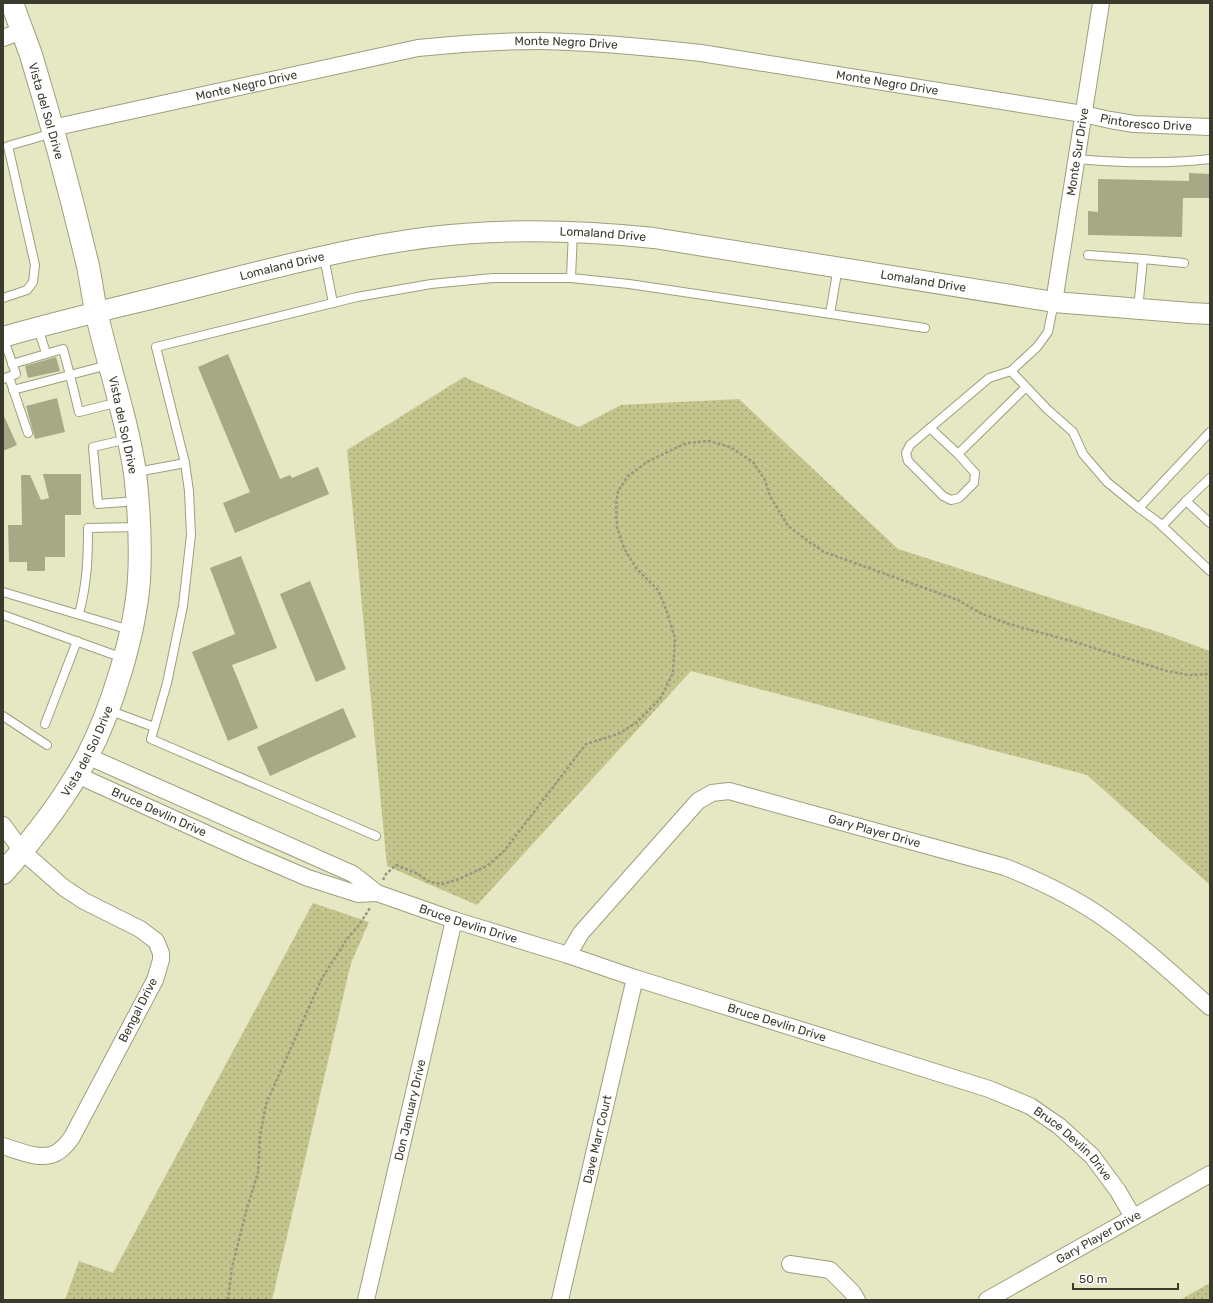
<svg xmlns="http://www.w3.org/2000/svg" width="1213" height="1303" font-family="Rubik,sans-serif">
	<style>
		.grass { fill: url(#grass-dots) }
		.building { fill: #a7a885 }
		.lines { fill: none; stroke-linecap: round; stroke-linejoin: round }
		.service-casing { stroke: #9e9f7d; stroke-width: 10 }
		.minor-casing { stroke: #9e9f7d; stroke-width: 18 }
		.tertiary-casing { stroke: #9e9f7d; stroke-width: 22 }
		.secondary-casing { stroke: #9e9f7d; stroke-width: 24 }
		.path { stroke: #98987e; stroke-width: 2.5; stroke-dasharray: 3 2; stroke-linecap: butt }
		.service { stroke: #fff; stroke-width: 8 }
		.minor { stroke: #fff; stroke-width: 16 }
		.tertiary { stroke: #fff; stroke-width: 20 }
		.secondary { stroke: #fff; stroke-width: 22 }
		.labels { text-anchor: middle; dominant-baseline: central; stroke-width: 3; stroke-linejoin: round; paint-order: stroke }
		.street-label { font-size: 12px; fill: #3b3b2d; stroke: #fff }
	</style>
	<defs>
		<pattern id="grass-dots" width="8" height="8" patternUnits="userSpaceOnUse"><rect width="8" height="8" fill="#c4c48d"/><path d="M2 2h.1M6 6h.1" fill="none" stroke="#a0a074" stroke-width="1.8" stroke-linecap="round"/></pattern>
	</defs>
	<rect width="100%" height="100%" fill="#e6e7c3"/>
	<g class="grass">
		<path d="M 464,377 L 579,427 L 621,405 L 739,399 L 898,549 L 1164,634 L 1210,651 L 1210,885 L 1087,775 L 691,671 L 477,905 L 387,866 L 347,450 Z"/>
		<path d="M 313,903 L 369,922 L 351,963 L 272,1300 L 65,1300 L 79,1261 L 113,1273 Z"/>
		<path d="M 1210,1283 L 1210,1300 L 1180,1300 Z"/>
	</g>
	<g class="building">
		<path d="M 1189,173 L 1210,174 L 1210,198 L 1183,198 L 1182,237 L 1088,235 L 1088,211 L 1098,212 L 1098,179 L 1189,181 Z"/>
		<path d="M 228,354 L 280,479 L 290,475 L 292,478 L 318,467 L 329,494 L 235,533 L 223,503 L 250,492 L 198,367 Z"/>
		<path d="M 56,357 L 60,371 L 28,378 L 25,366 Z"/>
		<path d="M 57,398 L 65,432 L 35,439 L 26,406 Z"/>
		<path d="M 3,414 L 17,445 L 3,451 Z"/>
		<path d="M 43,474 L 81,474 L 81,515 L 65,515 L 65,557 L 45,557 L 45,571 L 27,571 L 27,562 L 9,562 L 8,525 L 22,525 L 21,475 L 30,475 L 41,500 L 49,498 Z"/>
		<path d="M 241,556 L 277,648 L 232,665 L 258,728 L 228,741 L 192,652 L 235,634 L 210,568 Z"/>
		<path d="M 310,581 L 346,669 L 316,682 L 280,594 Z"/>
		<path d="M 343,708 L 356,737 L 270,776 L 257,747 Z"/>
	</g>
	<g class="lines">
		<defs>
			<g id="service">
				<path d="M 1077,159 C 1121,163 1166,164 1210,159"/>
				<path d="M 1088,255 L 1143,259"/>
				<path d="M 324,257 L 333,303"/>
				<path d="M 571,278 L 573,231"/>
				<path d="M 3,298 L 27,290 L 33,282 L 35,265 L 8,146 L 53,133"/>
				<path d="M 1054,302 L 1048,332 L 1037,347 L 1011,371 L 1047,409 L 1073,432 L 1083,454 L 1107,482 L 1139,508 L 1158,522 L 1210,571"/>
				<path d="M 1138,309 L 1143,259 L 1184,263"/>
				<path d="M 830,314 L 838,267"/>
				<path d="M 38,328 L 46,353"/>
				<path d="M 12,364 L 63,349 L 70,375 L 13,390"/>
				<path d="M 108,365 L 70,375 L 79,412 L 119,402"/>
				<path d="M 1011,371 L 989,378 L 910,445 L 906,453 L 908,461 L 943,496 L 951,500 L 959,498 L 974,483 L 975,473 L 958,454 L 1026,387"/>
				<path d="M 9,377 L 28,433"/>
				<path d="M 3,379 L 16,374 L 3,337"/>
				<path d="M 930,428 L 958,454"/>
				<path d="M 128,439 L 93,447 L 98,504 L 137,501"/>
				<path d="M 137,472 L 185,463"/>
				<path d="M 1210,478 L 1186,501 L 1210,523"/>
				<path d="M 1139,508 L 1210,432"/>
				<path d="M 1162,526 L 1186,501"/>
				<path d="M 3,592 L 130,630"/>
				<path d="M 79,614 C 87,583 88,560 88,528 L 139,527"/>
				<path d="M 3,615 L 123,658"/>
				<path d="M 108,710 L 154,727"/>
				<path d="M 3,716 L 47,745"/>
				<path d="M 45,724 L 77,641"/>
				<path d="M 376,836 L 151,739 L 167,683 L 183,606 L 191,535 L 189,491 L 185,463 L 156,347 L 357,297 L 431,284 L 493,278 L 571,278 L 629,284 L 925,328"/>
			</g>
			<g id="minor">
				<path d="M 3,38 L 22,31"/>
				<path id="s1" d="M 52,128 L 418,48 C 458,44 499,41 540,41 C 594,42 647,47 701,53 L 1083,114 L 1110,120 L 1134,124 L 1210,127"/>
				<path id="s2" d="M 1054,302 L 1101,3"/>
				<path id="s3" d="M 87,756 L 353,874 L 377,893 L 454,920 L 568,955 L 635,978 L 989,1089 L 1030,1106 L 1059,1126 L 1092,1156 L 1118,1191 L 1133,1217"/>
				<path id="s4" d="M 77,775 L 245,851 L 308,878 L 358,894 L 377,893"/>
				<path d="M 3,825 L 22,851 L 63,887 L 84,901 L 140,929 L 156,941 L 161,953 L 161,960 L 155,980 L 72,1137 C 68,1143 63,1149 56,1153 C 41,1161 19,1151 3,1146"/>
				<path id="s5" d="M 568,955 L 581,933 L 698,801 L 712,793 L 729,791 L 1005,867 C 1040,881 1074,897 1105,919 C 1142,945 1176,977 1210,1007"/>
				<path d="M 790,1264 L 830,1270 L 852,1292 L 857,1300"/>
				<path id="s6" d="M 366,1300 L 454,920"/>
				<path id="s7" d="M 560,1300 L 635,978"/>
				<path id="s8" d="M 987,1300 L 1210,1174"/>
			</g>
			<g id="tertiary">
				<path id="s9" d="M 3,337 C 65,319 128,305 190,289 C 270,269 350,247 431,237 C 506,228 580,230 654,238 L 1054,302 L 1190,313 L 1210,314"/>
			</g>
			<g id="secondary">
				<path id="s10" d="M 3,873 C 35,837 65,799 87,757 C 112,709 135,634 139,580 C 141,544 139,508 135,473 C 127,418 108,365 96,311 C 93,296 91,281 88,266 C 71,195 52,124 31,55 C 25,38 18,20 12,3"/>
			</g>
		</defs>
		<use href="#service" class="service-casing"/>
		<use href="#minor" class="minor-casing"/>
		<use href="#tertiary" class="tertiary-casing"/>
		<use href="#secondary" class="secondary-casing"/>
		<g class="path">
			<path d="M 383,880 L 386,874 L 396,865 L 416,873 L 430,882 L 443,884 L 459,879 L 487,866 L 504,851 L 586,744 L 618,734 L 636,723 L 660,699 L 673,673 L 675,638 L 666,609 L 658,590 L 636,568 L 624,548 L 617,527 L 616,506 L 618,491 L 628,476 L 647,462 L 686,443 L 710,441 L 730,447 L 753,462 L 765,480 L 770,496 L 788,526 L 808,541 L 824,552 L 958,600 L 980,613 L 1009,624 L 1075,642 L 1167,671 L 1189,675 L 1210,674"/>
			<path d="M 228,1300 L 232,1267 L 247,1208 L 258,1173 L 260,1136 L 266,1104 L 322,978 L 347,939 L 359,925 L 370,908"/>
		</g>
		<use href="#service" class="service"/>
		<use href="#minor" class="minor"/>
		<use href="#tertiary" class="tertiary"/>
		<use href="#secondary" class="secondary"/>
	</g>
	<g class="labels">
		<g class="street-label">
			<text stroke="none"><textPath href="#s1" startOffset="523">Monte Negro Drive</textPath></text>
			<text stroke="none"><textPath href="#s1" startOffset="847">Monte Negro Drive</textPath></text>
			<text stroke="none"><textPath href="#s1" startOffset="199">Monte Negro Drive</textPath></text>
			<text transform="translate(46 111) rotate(74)">Vista del Sol Drive</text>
			<text stroke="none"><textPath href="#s1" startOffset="1109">Pintoresco Drive</textPath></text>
			<text stroke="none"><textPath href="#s2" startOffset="152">Monte Sur Drive</textPath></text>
			<text stroke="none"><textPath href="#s9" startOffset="612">Lomaland Drive</textPath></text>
			<text stroke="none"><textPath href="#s9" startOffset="288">Lomaland Drive</textPath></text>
			<text stroke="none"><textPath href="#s9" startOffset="936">Lomaland Drive</textPath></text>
			<text transform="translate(123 425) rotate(78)">Vista del Sol Drive</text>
			<text stroke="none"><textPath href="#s10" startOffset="149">Vista del Sol Drive</textPath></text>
			<text stroke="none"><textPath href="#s4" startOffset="90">Bruce Devlin Drive</textPath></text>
			<text stroke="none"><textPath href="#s5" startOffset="386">Gary Player Drive</textPath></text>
			<text stroke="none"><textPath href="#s3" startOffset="418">Bruce Devlin Drive</textPath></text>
			<text transform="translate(138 1010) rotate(-63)">Bengal Drive</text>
			<text stroke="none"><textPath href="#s3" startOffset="742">Bruce Devlin Drive</textPath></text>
			<text stroke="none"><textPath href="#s6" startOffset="195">Don January Drive</textPath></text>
			<text stroke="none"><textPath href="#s7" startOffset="165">Dave Marr Court</textPath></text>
			<text stroke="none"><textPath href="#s3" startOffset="1066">Bruce Devlin Drive</textPath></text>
			<text stroke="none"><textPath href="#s8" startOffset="128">Gary Player Drive</textPath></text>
		</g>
	</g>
	<rect width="1213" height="1303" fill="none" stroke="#3b3b2d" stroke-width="8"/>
	<path d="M1073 1283v6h105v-6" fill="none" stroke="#3b3b2d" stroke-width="2"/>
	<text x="1079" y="1283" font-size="12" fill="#3b3b2d" stroke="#ffffff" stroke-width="3" paint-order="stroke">50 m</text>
</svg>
